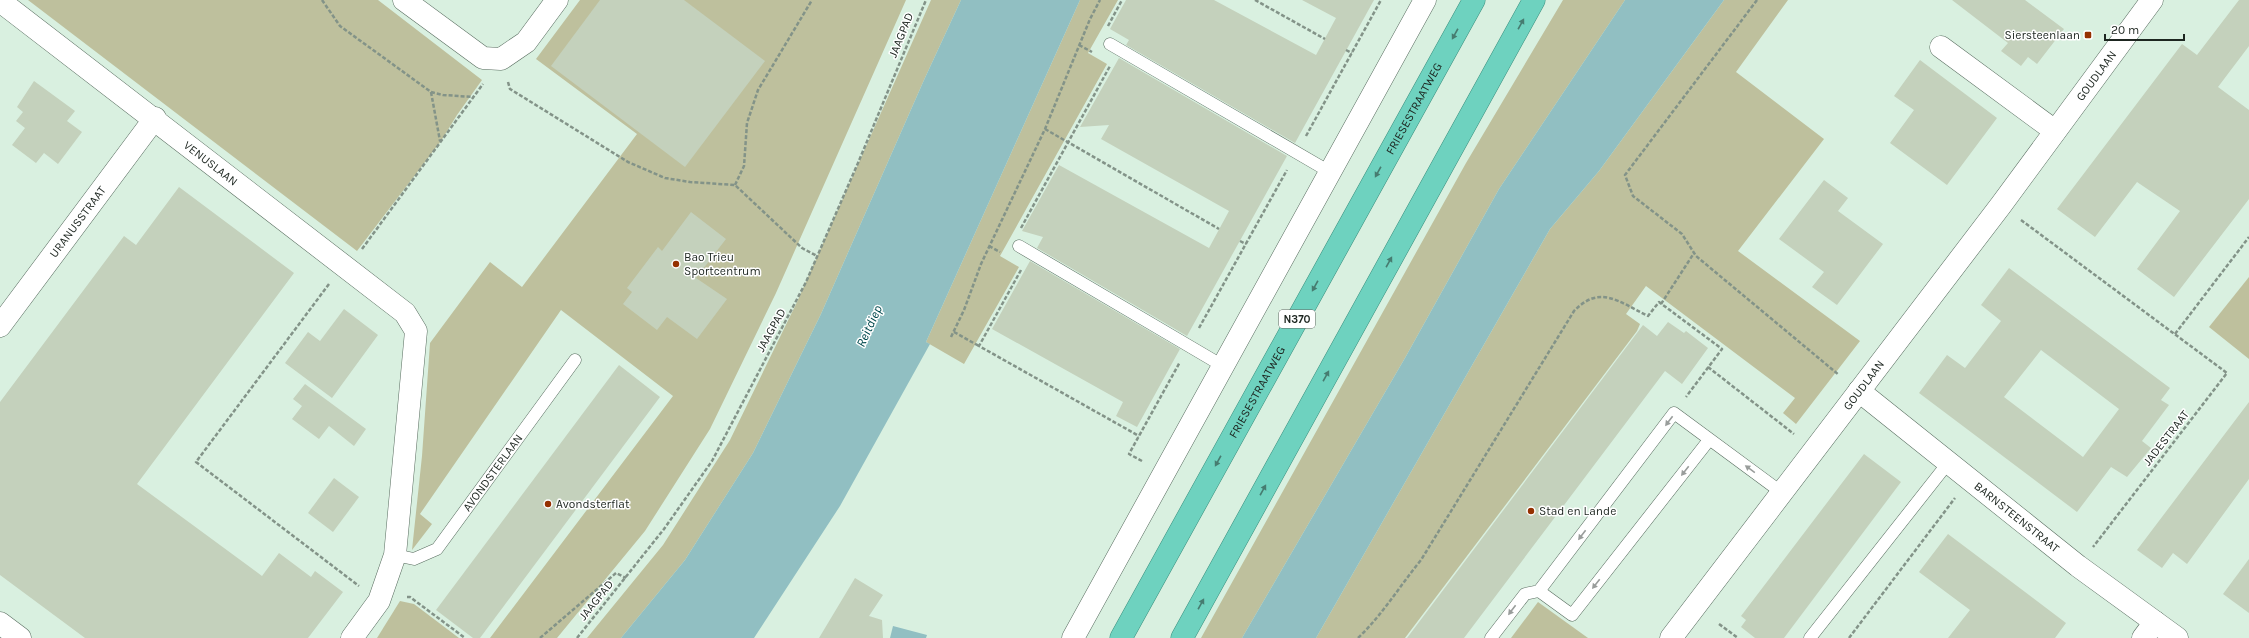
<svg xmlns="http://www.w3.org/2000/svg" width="2249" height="638" font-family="Karla,sans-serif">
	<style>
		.green { fill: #bec09d }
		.water { fill: #91bfc2 }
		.building { fill: #c4d1bc; fill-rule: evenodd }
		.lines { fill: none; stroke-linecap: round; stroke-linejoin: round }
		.service-casing { stroke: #586c5f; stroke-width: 13 }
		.minor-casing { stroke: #586c5f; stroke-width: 23 }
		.tertiary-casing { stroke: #586c5f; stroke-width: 23 }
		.trunk-casing { stroke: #3a8e7d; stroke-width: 23 }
		.path { stroke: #839388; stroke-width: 2.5; stroke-dasharray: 4 2; stroke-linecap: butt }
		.service { stroke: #fff; stroke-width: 12 }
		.minor { stroke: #fff; stroke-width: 22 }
		.tertiary { stroke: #fff; stroke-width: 22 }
		.trunk { stroke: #6ed2bf; stroke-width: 22 }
		.oneway { fill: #467c70 }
		.oneway2 { fill: #999d9b }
		.poi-dot { fill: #953000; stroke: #fff; stroke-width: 1.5 }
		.labels { text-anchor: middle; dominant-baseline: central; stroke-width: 3; stroke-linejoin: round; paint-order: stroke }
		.shield { fill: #fff; stroke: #616763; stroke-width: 1 }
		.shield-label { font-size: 11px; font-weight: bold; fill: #1d2620 }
		.street-label { font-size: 12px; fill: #1d2620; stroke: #fff }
		.poi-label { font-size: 12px; fill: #1d2620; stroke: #fff; text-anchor: start }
		.water-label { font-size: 13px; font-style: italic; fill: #00494d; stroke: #fff }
	</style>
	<rect width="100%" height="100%" fill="#d9f0e0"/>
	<g class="green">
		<path d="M 28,0 L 378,0 L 482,80 L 457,115 L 441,141 L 357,251 Z"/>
		<path d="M 580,0 L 906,0 L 776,293 L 710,429 L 645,531 L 557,638 L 490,638 L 673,396 L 561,310 L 420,514 L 432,524 L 412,550 L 422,456 L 430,343 L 490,262 L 522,287 L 637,134 L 536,59 Z"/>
		<path d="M 931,0 L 961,0 L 924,80 L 821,314 L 753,453 L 685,560 L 621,638 L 587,638 L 663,545 L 730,440 L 797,302 Z"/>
		<path d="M 1080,0 L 1118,0 L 1088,53 L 1107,64 L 1000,256 L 1019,267 L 964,364 L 926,342 Z"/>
		<path d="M 1563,0 L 1625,0 L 1499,189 L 1405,358 L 1242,638 L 1201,638 L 1466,163 Z"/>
		<path d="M 1724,0 L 1788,0 L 1736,72 L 1824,139 L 1738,251 L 1860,341 L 1796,424 L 1783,413 L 1795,398 L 1646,286 L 1626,314 L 1640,324 L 1637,331 L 1405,638 L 1316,638 L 1550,229 L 1599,171 Z"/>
		<path d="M 2249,277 L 2249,359 L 2209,327 Z"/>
		<path d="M 400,601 L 414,604 L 459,638 L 377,638 Z"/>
		<path d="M 1538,602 L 1588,638 L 1511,638 Z"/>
	</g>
	<g class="water">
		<path d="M 961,0 L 1080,0 L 926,342 L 930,344 L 840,506 L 754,638 L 621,638 L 685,560 L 753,453 L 821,314 L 924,80 Z"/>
		<path d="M 1625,0 L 1724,0 L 1599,171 L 1550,229 L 1316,638 L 1242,638 L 1405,358 L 1499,189 Z"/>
		<path d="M 893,626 L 927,635 L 926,638 L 890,638 Z"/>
	</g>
	<g class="building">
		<path d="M 600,0 L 684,0 L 765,61 L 685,167 L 551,66 Z"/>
		<path d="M 1126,0 L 1214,0 L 1316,55 L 1336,18 L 1302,0 L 1374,0 L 1295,143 L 1126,45 L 1129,40 L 1110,29 Z"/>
		<path d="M 1952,0 L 2025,0 L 2064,29 L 2037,64 L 2028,57 L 2021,66 L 2001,51 L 2008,43 Z"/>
		<path d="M 2239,0 L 2249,0 L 2249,46 L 2218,87 L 2249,110 L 2249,199 L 2174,297 L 2137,269 L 2180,211 L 2137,182 L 2095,237 L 2057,209 L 2182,44 L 2197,55 Z"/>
		<path d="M 1119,58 L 1287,156 L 1187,336 L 1037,248 L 1043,237 L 1022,231 L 1059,165 L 1209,248 L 1229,211 L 1101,139 L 1109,125 L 1080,127 Z"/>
		<path d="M 1920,60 L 1997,118 L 1947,185 L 1890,143 L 1914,110 L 1894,96 Z"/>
		<path d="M 34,81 L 75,111 L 67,121 L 82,132 L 58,164 L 44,153 L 36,163 L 12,145 L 25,128 L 16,121 L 23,112 L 17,107 Z"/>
		<path d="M 1824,180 L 1848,198 L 1838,211 L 1883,244 L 1837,305 L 1812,287 L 1824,272 L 1779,239 Z"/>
		<path d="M 179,187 L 294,273 L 137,484 L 262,576 L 279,553 L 311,577 L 315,571 L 343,592 L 308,638 L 85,638 L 0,575 L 0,402 L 124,236 L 136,245 Z"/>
		<path d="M 691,212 L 726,239 L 696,278 L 727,299 L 697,339 L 667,317 L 657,330 L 623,304 L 632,292 L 627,288 L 658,247 L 662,251 Z"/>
		<path d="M 1030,261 L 1180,349 L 1137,427 L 1116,416 L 1123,402 L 992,329 Z"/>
		<path d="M 2009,268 L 2170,388 L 2161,400 L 2169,405 L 2142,441 L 2151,448 L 2127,477 L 2111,467 L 2077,512 L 1919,393 L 1947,355 L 1965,368 L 2001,321 L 1981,305 ZM 2041,350 L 2119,409 L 2083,457 L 2004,397 Z"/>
		<path d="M 344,309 L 378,335 L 332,398 L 285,363 L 308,332 L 320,341 Z"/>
		<path d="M 1668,322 L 1684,333 L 1686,331 L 1708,348 L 1682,384 L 1665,371 L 1464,638 L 1407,638 L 1643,325 L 1657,336 Z"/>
		<path d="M 619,365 L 660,397 L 480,638 L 473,638 L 436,610 Z"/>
		<path d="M 305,384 L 366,429 L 354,446 L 329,426 L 319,439 L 292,419 L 302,406 L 293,399 Z"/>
		<path d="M 2249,402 L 2249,479 L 2187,564 L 2173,553 L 2162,568 L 2137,550 Z"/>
		<path d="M 1864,454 L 1901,482 L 1784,638 L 1755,638 L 1741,627 L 1746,620 L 1741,616 Z"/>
		<path d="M 334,478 L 359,497 L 333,532 L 308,513 Z"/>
		<path d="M 1948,534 L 2066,623 L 2055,638 L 1948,638 L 1970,610 L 1919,572 Z"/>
		<path d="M 2249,559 L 2249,613 L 2223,594 Z"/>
		<path d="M 855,578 L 883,595 L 869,616 L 882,620 L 883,638 L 819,638 Z"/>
	</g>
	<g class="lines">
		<defs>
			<g id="service">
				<path d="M 1110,44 L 1330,172"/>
				<path d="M 1019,246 L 1223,366"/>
				<path id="s1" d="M 395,555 L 414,559 L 437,549 L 575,360"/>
				<path d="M 1539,591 L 1572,615 L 1709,440"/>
				<path d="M 1491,638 L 1525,594 L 1539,591 L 1674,413 L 1781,492"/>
				<path d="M 1810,638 L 1948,463"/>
			</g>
			<g id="minor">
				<path d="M 404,0 L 483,58 L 501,59 L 526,42 L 557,0"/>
				<path id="s2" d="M 0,1 L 405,313 L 416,331 L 395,555 L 379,601 L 352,638"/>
				<path d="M 1941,47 L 2055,131"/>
				<path id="s3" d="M 0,326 L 155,118"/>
				<path id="s4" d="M 1859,391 L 2078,566 L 2177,638"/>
				<path d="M 0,623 L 20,638"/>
				<path d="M 1073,638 L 1425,0"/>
				<path d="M 2143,638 L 2155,622"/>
			</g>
			<g id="tertiary">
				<path id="s5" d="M 1671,638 L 2001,205 L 2152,0"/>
			</g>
			<g id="trunk">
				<path id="s6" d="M 1121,638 L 1474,0"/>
				<path d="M 1182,638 L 1534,0"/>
			</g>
		</defs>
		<use href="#service" class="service-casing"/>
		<use href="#minor" class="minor-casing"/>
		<use href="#tertiary" class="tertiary-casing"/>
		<use href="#trunk" class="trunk-casing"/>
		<g class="path">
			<path d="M 322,0 L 340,26 L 431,92 L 443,95 L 474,97"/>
			<path d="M 1255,0 L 1325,39"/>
			<path d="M 1757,0 L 1625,175 L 1633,196 L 1682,234 L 1696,256 L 1839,375"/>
			<path d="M 1108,26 L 1122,0"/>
			<path d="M 1079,45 L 1092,52"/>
			<path d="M 1346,50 L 1352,53"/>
			<path d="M 508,82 L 510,89 L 628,162 L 665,178 L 690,182 L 735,185 L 802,248 L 817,256"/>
			<path d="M 431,92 L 440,141"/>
			<path d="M 1045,129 L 1219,229"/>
			<path d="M 1306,136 L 1381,0"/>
			<path d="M 735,185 L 744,166 L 747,123 L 758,90 L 812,0"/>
			<path d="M 2021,220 L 2227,373 L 2093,547"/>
			<path d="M 1021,228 L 1110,66"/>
			<path d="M 1240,241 L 1246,244"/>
			<path d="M 989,246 L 1000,252"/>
			<path d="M 362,249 L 483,84"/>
			<path d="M 1021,270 L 979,346 L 1139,436"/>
			<path d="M 329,284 L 196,462 L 359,586"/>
			<path d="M 1661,304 L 1694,253"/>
			<path d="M 1199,328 L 1287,170"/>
			<path d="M 954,332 L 979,346"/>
			<path d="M 2175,334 L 2249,237"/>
			<path d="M 951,337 L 964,310 L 981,264 L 1045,129 L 1090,19 L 1100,0"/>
			<path d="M 1708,367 L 1794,434"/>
			<path d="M 1142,461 L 1129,454 L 1180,362"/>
			<path d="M 407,597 L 410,597 L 465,638"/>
			<path d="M 1719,624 L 1738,638"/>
			<path d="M 540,638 L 616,573 L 626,578"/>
			<path d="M 577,638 L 664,529 L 712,461 L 806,282 L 858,163 L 926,0"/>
			<path d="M 1358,638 C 1383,614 1399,587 1421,560 L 1574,311 C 1600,284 1619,302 1648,316 L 1659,302 L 1722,349 L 1686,397"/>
			<path d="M 1849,638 L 1955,498"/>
		</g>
		<use href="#service" class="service"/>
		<use href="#minor" class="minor"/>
		<use href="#tertiary" class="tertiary"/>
		<use href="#trunk" class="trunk"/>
	</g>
	<defs><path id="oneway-solid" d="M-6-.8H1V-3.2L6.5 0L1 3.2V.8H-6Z"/></defs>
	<g class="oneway">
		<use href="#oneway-solid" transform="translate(1521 24) rotate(-61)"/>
		<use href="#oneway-solid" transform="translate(1455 34) rotate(119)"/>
		<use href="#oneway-solid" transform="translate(1378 172) rotate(119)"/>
		<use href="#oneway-solid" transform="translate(1389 262) rotate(-61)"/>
		<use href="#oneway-solid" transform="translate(1315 286) rotate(119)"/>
		<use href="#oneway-solid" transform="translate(1326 376) rotate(-61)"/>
		<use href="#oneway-solid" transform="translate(1218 461) rotate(119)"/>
		<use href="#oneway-solid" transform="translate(1263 490) rotate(-61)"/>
		<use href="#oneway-solid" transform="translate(1201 604) rotate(-61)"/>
	</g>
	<g class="oneway2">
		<use href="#oneway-solid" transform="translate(1669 421) rotate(127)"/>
		<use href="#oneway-solid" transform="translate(1750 469) rotate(-144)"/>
		<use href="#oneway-solid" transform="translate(1685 471) rotate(128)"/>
		<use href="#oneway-solid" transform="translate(1582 535) rotate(127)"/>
		<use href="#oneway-solid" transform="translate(1596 584) rotate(128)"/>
		<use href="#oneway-solid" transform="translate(1512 610) rotate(127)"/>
	</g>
	<g class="poi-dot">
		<rect x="2084" y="31" width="8" height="8" rx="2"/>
		<circle cx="676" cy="264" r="4"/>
		<circle cx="548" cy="504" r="4"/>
		<circle cx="1531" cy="511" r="4"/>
	</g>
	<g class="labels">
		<rect class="shield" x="1279" y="310" width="36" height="18" rx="3"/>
		<g class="shield-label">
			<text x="1297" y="319">N370</text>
		</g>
		<g class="street-label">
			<text transform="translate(901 35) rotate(-68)">JAAGPAD</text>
			<text stroke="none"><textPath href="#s5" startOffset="705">GOUDLAAN</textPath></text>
			<text stroke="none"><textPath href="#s6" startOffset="605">FRIESESTRAATWEG</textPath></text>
			<text stroke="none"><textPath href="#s2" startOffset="266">VENUSLAAN</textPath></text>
			<text stroke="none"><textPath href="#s3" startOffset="130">URANUSSTRAAT</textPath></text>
			<text transform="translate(771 330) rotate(-61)">JAAGPAD</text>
			<text stroke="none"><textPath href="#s5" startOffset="318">GOUDLAAN</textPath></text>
			<text stroke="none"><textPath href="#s6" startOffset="281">FRIESESTRAATWEG</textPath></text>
			<text transform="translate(2166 438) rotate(-52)">JADESTRAAT</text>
			<text stroke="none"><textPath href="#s1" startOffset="139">AVONDSTERLAAN</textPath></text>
			<text stroke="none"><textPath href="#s4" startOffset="202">BARNSTEENSTRAAT</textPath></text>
			<text transform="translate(596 600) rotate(-51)">JAAGPAD</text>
		</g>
		<g class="poi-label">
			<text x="2080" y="35" text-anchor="end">Siersteenlaan</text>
			<text x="684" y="257">Bao Trieu<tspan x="684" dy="14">Sportcentrum</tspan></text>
			<text x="556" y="504">Avondsterflat</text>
			<text x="1539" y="511">Stad en Lande</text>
		</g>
		<g class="water-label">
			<text transform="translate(869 326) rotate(-65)">Reitdiep</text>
		</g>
	</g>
	<path d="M2105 34v6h79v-6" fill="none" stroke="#1d2620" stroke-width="2"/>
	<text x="2111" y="34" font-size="12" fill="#1d2620" stroke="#ffffff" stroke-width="3" paint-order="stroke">20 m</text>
</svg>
